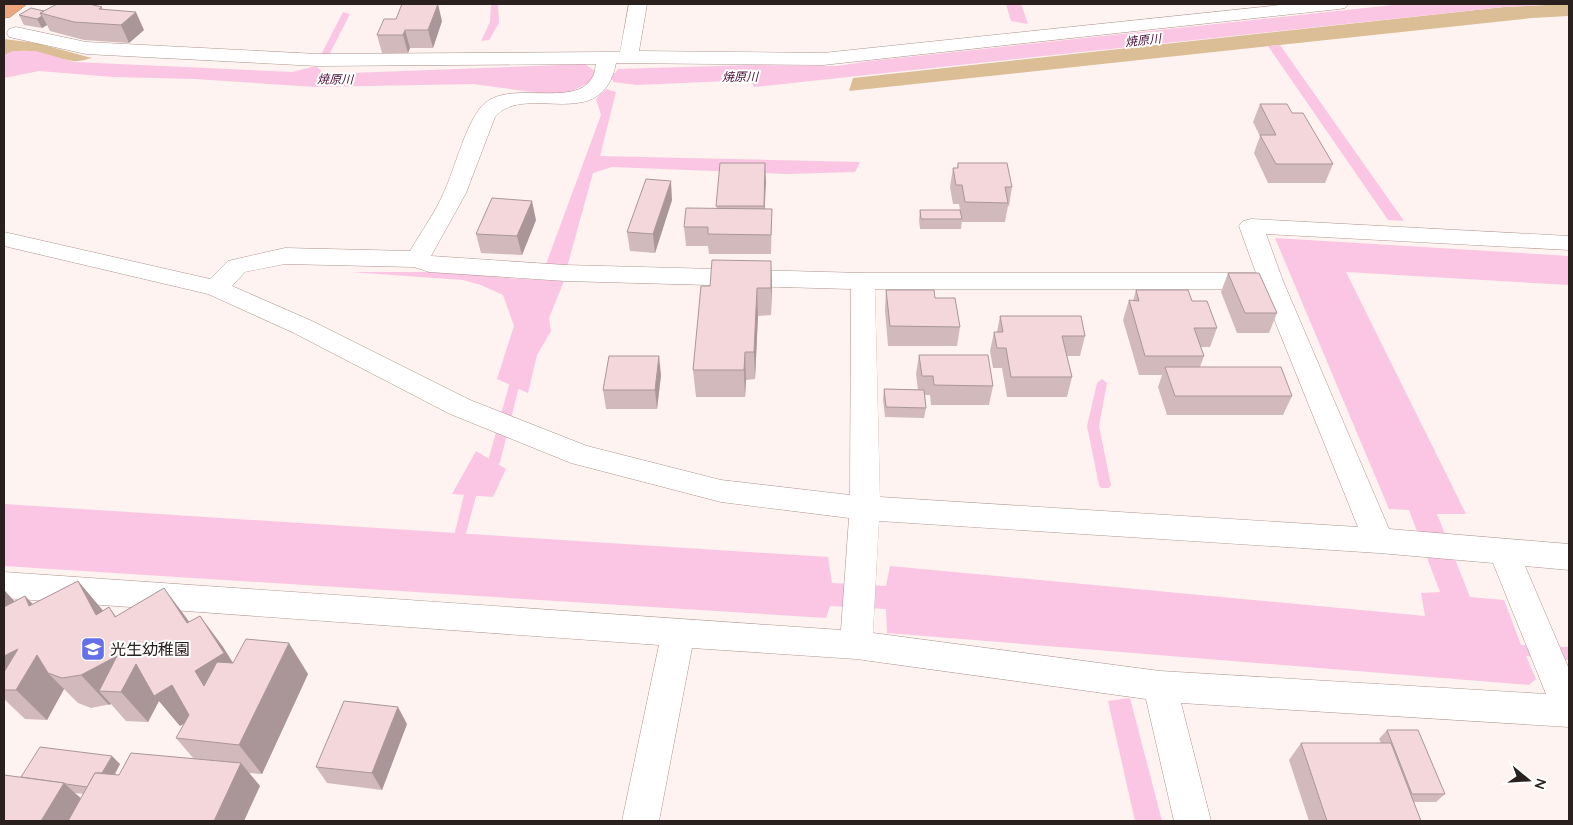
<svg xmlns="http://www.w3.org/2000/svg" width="1573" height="825" font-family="Quicksand,'Noto Sans JP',sans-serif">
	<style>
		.green { fill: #dbbe95 }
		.water { fill: #fac6e3 }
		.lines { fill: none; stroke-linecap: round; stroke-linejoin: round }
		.stream { fill: #fac6e3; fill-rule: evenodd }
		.minor-casing { stroke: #ae938e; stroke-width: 1 }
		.highway-casing { stroke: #a8785b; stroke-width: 1 }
		.minor { fill: #fff; fill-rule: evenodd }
		.highway { fill: #eca87c; fill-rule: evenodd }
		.wall { fill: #d1b9bc; fill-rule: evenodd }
		.shaded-wall { fill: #aa9699 }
		.building { fill: #f3d7db; stroke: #aa9699 }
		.labels { text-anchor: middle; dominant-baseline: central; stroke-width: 4; stroke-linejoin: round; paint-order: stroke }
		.far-water-label { font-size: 12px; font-style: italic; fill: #490e36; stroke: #fff }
		.near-poi-label { font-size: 16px; fill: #2a201e; stroke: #fff; text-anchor: start }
	</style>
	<rect width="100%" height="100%" fill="#fef3f0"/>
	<g class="green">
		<path d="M 1569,4 L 1569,16 L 1532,18 L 849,91 L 853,78 L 1504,7 Z"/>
		<path d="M 4,39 L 36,43 L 92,58 C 87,59 79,62 73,61 C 47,58 31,44 4,55 Z"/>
	</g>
	<g class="water">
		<path d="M 491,4 L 498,4 L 499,23 L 489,40 L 481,41 L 490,22 Z"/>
		<path d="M 1006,4 L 1021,4 L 1028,24 L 1011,21 Z"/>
		<path d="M 1402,4 L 1569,4 L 1504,7 L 754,87 L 751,80 L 637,85 L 613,82 L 613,80 L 592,81 L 566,94 L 540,93 L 473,84 L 315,87 L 195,79 L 113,77 L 39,71 L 4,78 L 4,55 L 13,51 L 36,51 L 74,62 L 292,72 L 316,66 L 325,74 L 585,64 L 596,72 L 615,73 L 618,69 L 754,65 L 837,66 L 870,61 Z"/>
		<path d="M 1280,45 L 1404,221 L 1388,220 L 1268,46 Z"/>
		<path d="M 606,89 L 616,92 L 600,156 L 860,162 L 855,172 L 788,174 L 612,167 L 593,173 L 567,267 L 546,264 L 601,115 L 596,99 Z"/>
		<path d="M 1275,238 L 1569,256 L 1569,285 L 1346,272 L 1466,514 L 1437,514 L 1470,597 L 1504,600 L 1521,645 L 1569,647 L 1569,660 L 1526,656 L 1536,679 L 1529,685 L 887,633 L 886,609 L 830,606 L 826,618 L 4,566 L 4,504 L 828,557 L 832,583 L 886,586 L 890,566 L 1425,616 L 1421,593 L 1440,592 L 1409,510 L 1389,509 Z"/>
		<path d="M 350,272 L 450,272 L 505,278 L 564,281 L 549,318 L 551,331 L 537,355 L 528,393 L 497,379 L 514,326 L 503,295 L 481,285 L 463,280 Z"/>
		<path d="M 476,451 L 506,469 L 493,497 L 452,494 Z"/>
		<path d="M 1130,698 L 1162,821 L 1135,821 L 1108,701 Z"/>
	</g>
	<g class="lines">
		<g class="stream">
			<path d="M 343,12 L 350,14 L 329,55 L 322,57 L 321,55 Z"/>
			<path d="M 518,367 L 523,371 L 500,462 L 476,496 L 461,552 L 457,553 L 453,552 L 451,548 L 464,495 L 488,461 L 513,371 Z"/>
			<path d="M 1102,379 L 1107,383 L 1099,426 L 1111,485 L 1109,488 L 1101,488 L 1099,485 L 1087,426 L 1097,383 Z"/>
		</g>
		<defs>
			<path id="minor" d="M 629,4 L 647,4 L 639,51 L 823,53 L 1290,4 L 1348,4 L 1345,8 L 1339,9 L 823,65 L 616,63 C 602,136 525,81 495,117 L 466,193 L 431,256 L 565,265 L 863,273 L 1256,273 L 1239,226 L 1243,221 L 1251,219 L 1569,236 L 1569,250 L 1266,234 L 1283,281 L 1389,529 L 1569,544 L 1569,570 L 1525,566 L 1569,669 L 1569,727 L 1181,703 L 1211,821 L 1174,821 L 1146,699 L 856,659 L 692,648 L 659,821 L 622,821 L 659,645 L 4,598 L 4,572 L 841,630 L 849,518 L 721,502 L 571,463 L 450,414 L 294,333 L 208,294 L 4,246 L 4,232 L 210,279 L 228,261 L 285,248 L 410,251 C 421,232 435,213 444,192 C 455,169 467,118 485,103 C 512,80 575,108 592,78 C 595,74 595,68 596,64 L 318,66 L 86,54 L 9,37 L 7,33 L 9,29 L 16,27 L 86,42 L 318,54 L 607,52 L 620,52 ZM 285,264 L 414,267 L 429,272 L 565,281 L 851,289 L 850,495 L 721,480 L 587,446 L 470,400 L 312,321 L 232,286 L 245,272 ZM 875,289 L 1262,289 L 1358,527 L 880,497 ZM 879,521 L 1379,553 L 1493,563 L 1546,694 L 1160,671 L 873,633 Z"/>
			<path id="highway" d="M 6,4 L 27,4 L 10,17 L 4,18 L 4,5 Z"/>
		</defs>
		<use href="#minor" class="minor-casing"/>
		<use href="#highway" class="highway-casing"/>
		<use href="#minor" class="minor"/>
		<use href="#highway" class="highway"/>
	</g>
	<g class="wall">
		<path d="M 102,7 L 103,10 L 144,30 L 129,43 L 84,40 L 50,31 L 47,25 L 42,28 L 24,25 L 19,15 L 44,11 Z"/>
		<path d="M 442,21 L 433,48 L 410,48 L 408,53 L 382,53 L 377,35 Z"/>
		<path d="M 1260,104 L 1292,113 L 1333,164 L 1325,183 L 1268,183 L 1254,153 L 1260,136 L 1253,122 Z"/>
		<path d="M 765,163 L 765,209 L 772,209 L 771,254 L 709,254 L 708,246 L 686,246 L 684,227 L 717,208 L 716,206 Z"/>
		<path d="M 958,163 L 1012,187 L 1009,206 L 1008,206 L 1005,222 L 962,222 L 962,220 L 961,229 L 920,229 L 919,220 L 920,210 L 960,210 L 959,204 L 953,204 L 950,187 L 953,168 L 957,168 Z"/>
		<path d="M 672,200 L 655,253 L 630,251 L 627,232 Z"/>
		<path d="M 536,220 L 522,255 L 481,253 L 476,234 Z"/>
		<path d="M 771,261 L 771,315 L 758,316 L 755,379 L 746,380 L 745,397 L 696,397 L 693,370 L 710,286 Z"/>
		<path d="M 1228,273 L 1277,313 L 1269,333 L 1237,333 L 1221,292 Z"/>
		<path d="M 886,290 L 960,327 L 957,346 L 888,346 L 885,310 Z"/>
		<path d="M 1136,290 L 1192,301 L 1217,328 L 1210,347 L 1201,347 L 1204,356 L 1200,367 L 1292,396 L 1283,415 L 1167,415 L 1158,387 L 1162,375 L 1139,375 L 1123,320 L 1129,300 L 1133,301 Z"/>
		<path d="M 1000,316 L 1085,336 L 1080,356 L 1067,356 L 1072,377 L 1067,397 L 1007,397 L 1002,368 L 993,368 L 990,351 L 994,332 L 997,332 Z"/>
		<path d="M 919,355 L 993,386 L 989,405 L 931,405 L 930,395 L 925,395 L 926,408 L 924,418 L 885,417 L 883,399 L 884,389 L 918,390 L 916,374 Z"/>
		<path d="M 661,375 L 657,409 L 606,409 L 603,390 Z"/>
		<path d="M 78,581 L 103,611 L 109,607 L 116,616 L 189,622 L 200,616 L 223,647 L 233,663 L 308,674 L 262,774 L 249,773 L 260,786 L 4,821 L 21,777 L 120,764 L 115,775 L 119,775 L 194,759 L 176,738 L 184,723 L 180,726 L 159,701 L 148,722 L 126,721 L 111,704 L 91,708 L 78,703 L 64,689 L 47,720 L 25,719 L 4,699 L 4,590 L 14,601 L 25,596 L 33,604 ZM 75,793 L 84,794 L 81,798 Z"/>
		<path d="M 407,724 L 382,790 L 327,783 L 316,767 Z"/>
		<path d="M 1387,730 L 1445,794 L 1436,802 L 1414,802 L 1421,821 L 1309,821 L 1289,760 L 1301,743 L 1381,743 L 1379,739 Z"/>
	</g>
	<g class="shaded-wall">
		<path d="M 438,4 L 442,21 L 433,48 L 428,30 Z"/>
		<path d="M 136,12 L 144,30 L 129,43 L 121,25 Z"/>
		<path d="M 42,16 L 47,25 L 42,28 L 37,19 Z"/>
		<path d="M 405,30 L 410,48 L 408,53 L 403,35 Z"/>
		<path d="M 765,163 L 766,182 L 764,225 L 764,206 Z"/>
		<path d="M 671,181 L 672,200 L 655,253 L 653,234 Z"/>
		<path d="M 532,201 L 536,220 L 522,255 L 517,236 Z"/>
		<path d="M 771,261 L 772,288 L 771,315 Z"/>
		<path d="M 757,288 L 758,316 L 755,379 L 754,352 Z"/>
		<path d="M 745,352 L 746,380 L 745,397 L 744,370 Z"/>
		<path d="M 659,356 L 661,375 L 657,409 L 655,390 Z"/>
		<path d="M 78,581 L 105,613 L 96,615 Z"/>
		<path d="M 164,588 L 188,620 L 210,654 L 187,623 Z"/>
		<path d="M 4,590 L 18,605 L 4,613 Z"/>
		<path d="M 25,596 L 54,628 L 29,606 Z"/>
		<path d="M 200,616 L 223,647 L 246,684 L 204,686 L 195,671 Z"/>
		<path d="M 289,643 L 308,674 L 262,774 L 239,745 Z"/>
		<path d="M 18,649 L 37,655 L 48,673 L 64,689 L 47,720 L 16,690 L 4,681 L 4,656 Z"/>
		<path d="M 117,656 L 136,664 L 172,685 L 197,716 L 180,726 L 159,701 L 148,722 L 121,692 L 99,691 L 111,704 L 109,705 L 81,675 Z"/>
		<path d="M 398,707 L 407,724 L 382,790 L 372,773 Z"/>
		<path d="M 112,756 L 120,764 L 102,796 L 94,788 Z"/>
		<path d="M 241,763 L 260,786 L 244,821 L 214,821 Z"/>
		<path d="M 64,783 L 89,806 L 80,821 L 41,821 Z"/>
	</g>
	<g class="building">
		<path d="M 57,4 L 89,4 L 102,7 L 99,9 L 136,12 L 121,25 L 74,22 L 40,13 Z"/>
		<path d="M 402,4 L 438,4 L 428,30 L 405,30 L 403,35 L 377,35 L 384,19 L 396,19 Z"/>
		<path d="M 31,8 L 44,11 L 40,13 L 42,16 L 37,19 L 19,15 Z"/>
		<path d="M 1260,104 L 1287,104 L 1292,113 L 1303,113 L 1333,164 L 1276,164 L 1260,135 L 1276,135 Z"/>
		<path d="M 720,163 L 765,163 L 764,206 L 716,206 Z"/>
		<path d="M 958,163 L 1007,163 L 1012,187 L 1005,187 L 1008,203 L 965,202 L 962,185 L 956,185 L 953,168 L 958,168 Z"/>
		<path d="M 646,179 L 671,181 L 653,234 L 627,232 Z"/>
		<path d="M 492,198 L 532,201 L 517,236 L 476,234 Z"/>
		<path d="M 686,208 L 772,209 L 771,235 L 708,234 L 708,227 L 684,227 Z"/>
		<path d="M 920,210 L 960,210 L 962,219 L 921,219 Z"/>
		<path d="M 712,260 L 771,261 L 771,288 L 757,288 L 754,352 L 745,352 L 744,370 L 693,370 L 701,286 L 710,286 Z"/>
		<path d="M 1228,273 L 1259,273 L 1277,313 L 1245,313 Z"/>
		<path d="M 886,290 L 934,290 L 935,298 L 955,298 L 960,327 L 890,326 Z"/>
		<path d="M 1136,290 L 1188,290 L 1192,301 L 1207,301 L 1217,328 L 1194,328 L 1204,356 L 1145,356 L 1129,300 L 1139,301 Z"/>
		<path d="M 1000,316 L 1081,316 L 1085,336 L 1062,336 L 1072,377 L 1011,377 L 1006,348 L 997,348 L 994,332 L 1003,332 Z"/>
		<path d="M 919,355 L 988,355 L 993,386 L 934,385 L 933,376 L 922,376 Z"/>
		<path d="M 609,356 L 659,356 L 655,390 L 603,390 Z"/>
		<path d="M 1165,367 L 1281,367 L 1292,396 L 1175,396 Z"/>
		<path d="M 884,389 L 924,390 L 926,408 L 886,407 Z"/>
		<path d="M 78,581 L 96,615 L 109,607 L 115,617 L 164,588 L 187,623 L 200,616 L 224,653 L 195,671 L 204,686 L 217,662 L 233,663 L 246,639 L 289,643 L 239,745 L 176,738 L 189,715 L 172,685 L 154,696 L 136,664 L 121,692 L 99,691 L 117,656 L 81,675 L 62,678 L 48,673 L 37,655 L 16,690 L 4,690 L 4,672 L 18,649 L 4,656 L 4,607 L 25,596 L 29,606 Z"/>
		<path d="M 344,701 L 398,707 L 372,773 L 316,767 Z"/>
		<path d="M 1387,730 L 1418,730 L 1445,794 L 1412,794 Z"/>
		<path d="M 1301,743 L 1391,743 L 1421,821 L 1327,821 Z"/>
		<path d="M 40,747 L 112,756 L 102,773 L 95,773 L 87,787 L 66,784 L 64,783 L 21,777 Z"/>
		<path d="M 131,753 L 241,763 L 214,821 L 68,821 L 95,773 L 119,775 Z"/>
		<path d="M 4,775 L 64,783 L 41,821 L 4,821 Z"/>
	</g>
	<defs>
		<symbol id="school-square" viewBox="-11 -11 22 22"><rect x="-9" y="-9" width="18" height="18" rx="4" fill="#6470e9" stroke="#fff"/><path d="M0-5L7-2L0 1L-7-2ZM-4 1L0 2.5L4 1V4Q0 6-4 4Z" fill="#fff"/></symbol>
	</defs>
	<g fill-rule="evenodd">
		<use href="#school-square" x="79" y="635" width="28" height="28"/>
	</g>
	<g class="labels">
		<g class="far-water-label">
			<text transform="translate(1143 40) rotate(-6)">焼原川</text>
			<text x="740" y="76">焼原川</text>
			<text transform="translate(335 79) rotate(1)">焼原川</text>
		</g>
		<g class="near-poi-label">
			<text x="110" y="649">光生幼稚園</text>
		</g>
	</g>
	<rect width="1573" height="825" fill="none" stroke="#2a201e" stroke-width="10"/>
	<g transform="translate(1528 780) rotate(108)" stroke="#ffffff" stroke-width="4" paint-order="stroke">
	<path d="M0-4L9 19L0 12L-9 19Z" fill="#2a201e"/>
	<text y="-8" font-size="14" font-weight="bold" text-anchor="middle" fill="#2a201e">N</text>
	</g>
</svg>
